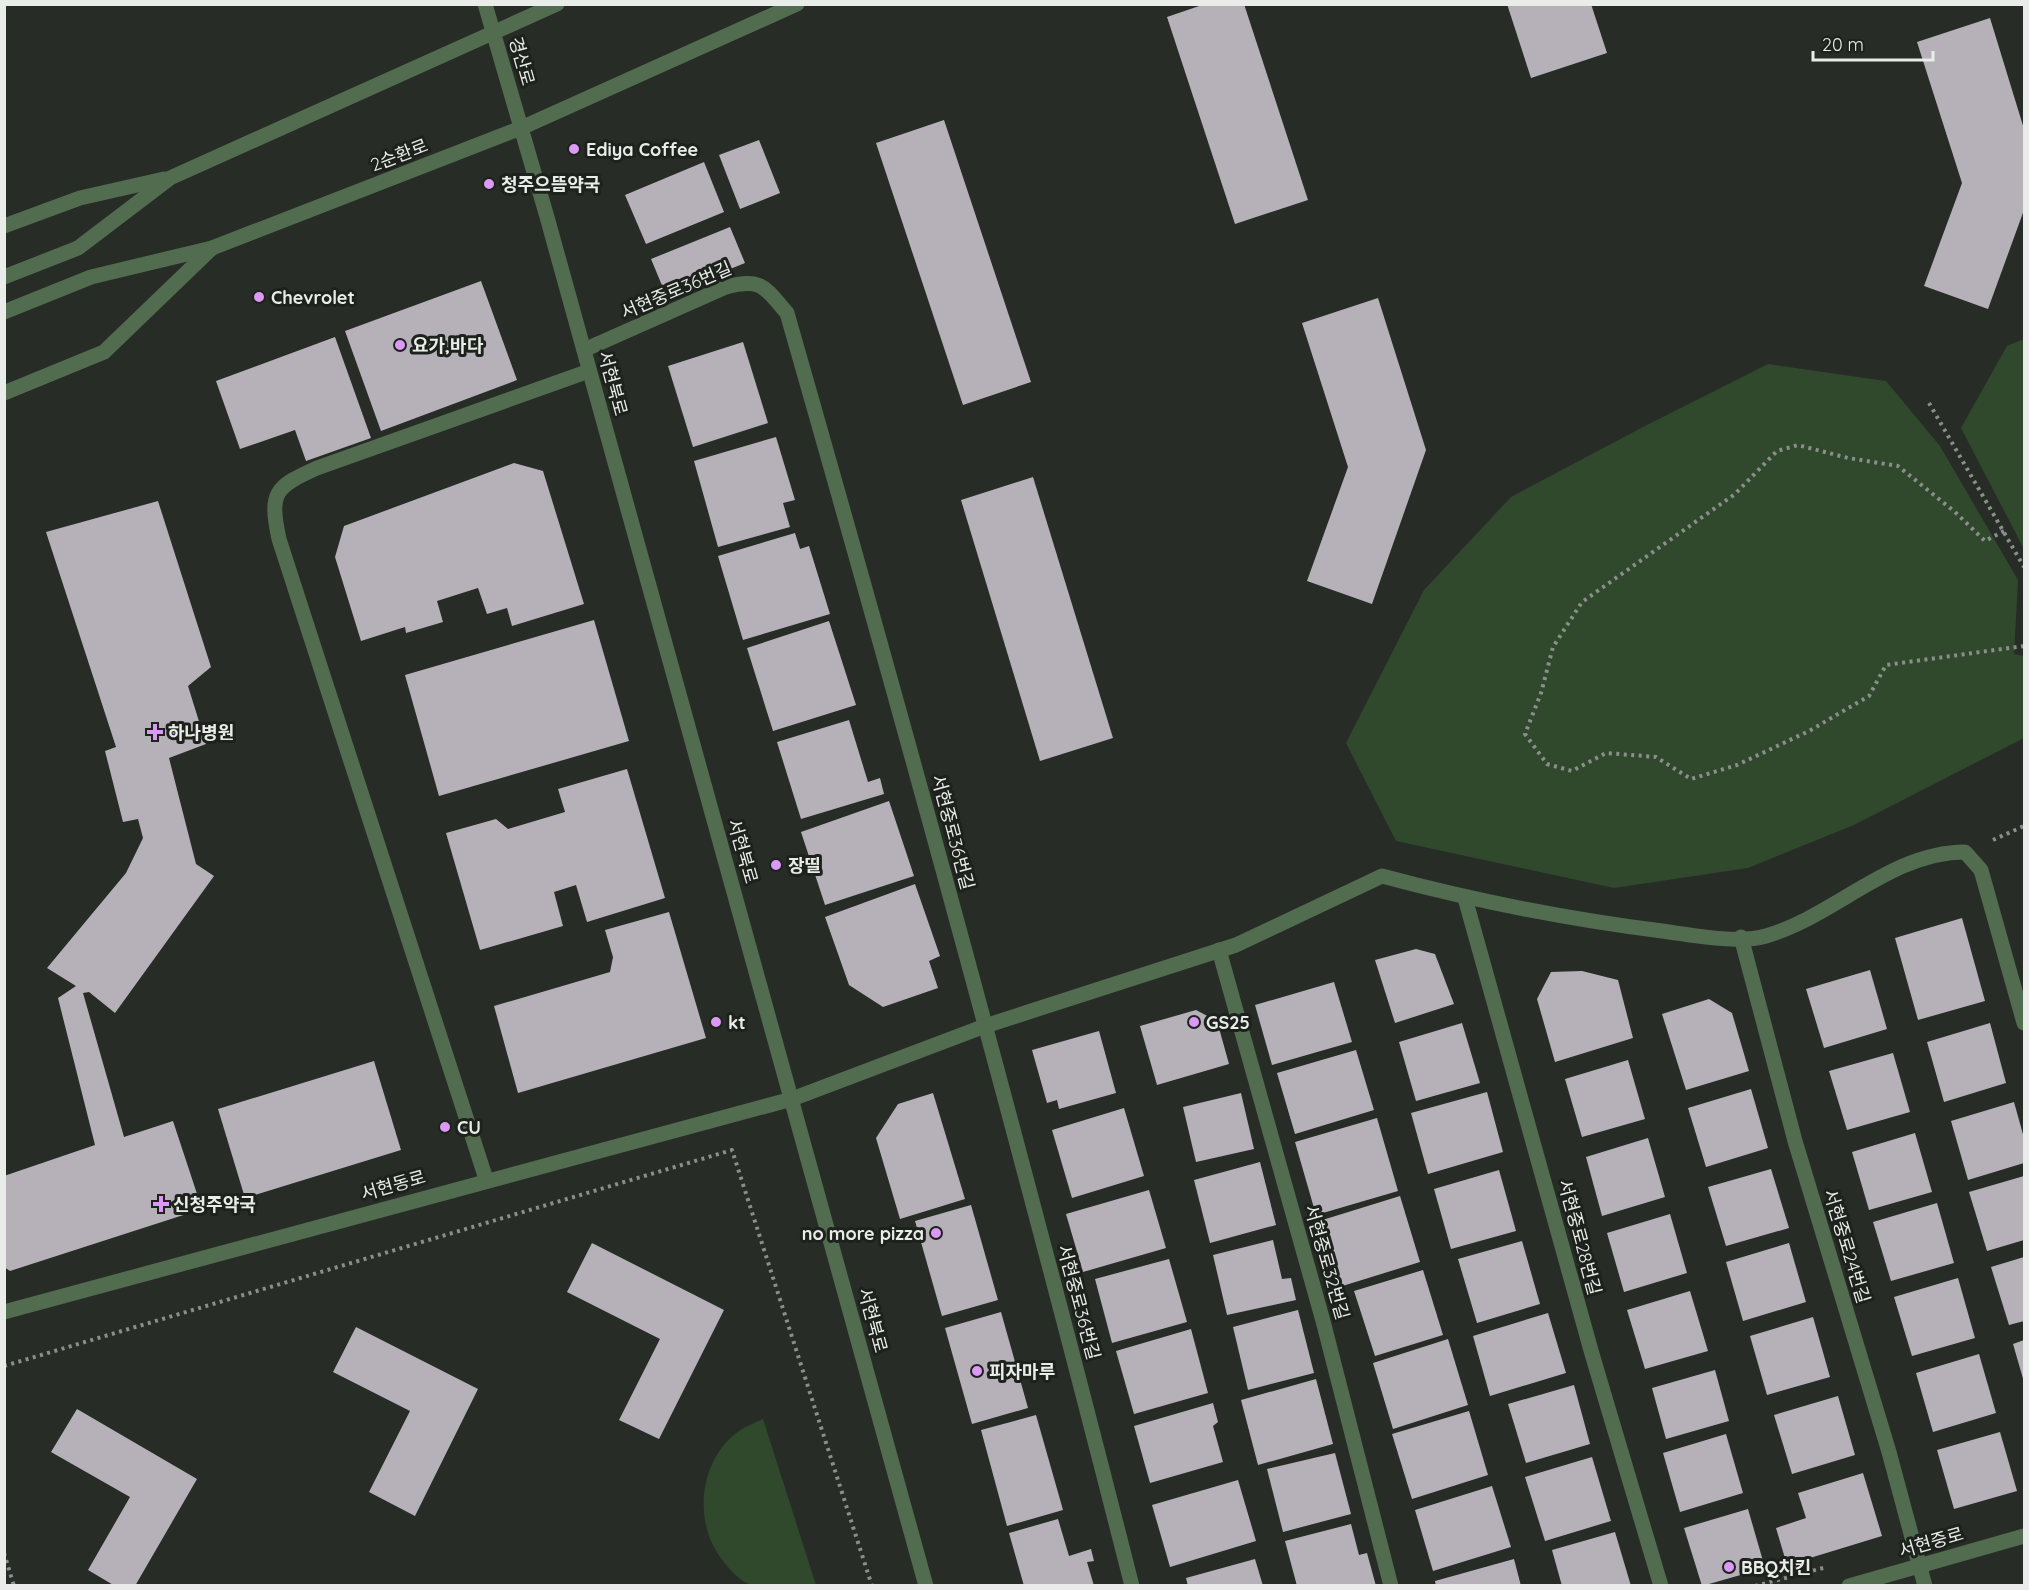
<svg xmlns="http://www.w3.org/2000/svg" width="2029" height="1590" font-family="Quicksand,'Noto Sans KR',sans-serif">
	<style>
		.green { fill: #30492d }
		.building { fill: #b6b1b9 }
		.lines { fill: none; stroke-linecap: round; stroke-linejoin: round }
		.path { stroke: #8b8f8b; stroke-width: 4; stroke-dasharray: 3 4.5; stroke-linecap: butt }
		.minor { stroke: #516c4e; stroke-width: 15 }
		.poi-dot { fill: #db99f5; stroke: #1e221d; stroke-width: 2 }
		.labels { text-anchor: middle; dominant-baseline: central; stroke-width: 6; stroke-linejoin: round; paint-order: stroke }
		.street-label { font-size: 18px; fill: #e9ece9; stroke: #1e221d }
		.poi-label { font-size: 18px; font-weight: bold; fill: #e9ece9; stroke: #1e221d; text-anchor: start }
	</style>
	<rect width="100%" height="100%" fill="#272c27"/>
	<g class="green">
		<path d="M 2024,339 L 2024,549 L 1961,428 L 2007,346 Z"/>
		<path d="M 1768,364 L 1886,381 L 1940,446 L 2018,580 L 2014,654 L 2024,656 L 2024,738 L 1854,825 L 1748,868 L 1614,888 L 1396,841 L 1346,743 L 1424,590 L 1511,497 L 1641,428 Z"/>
		<path d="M 763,1419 L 816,1585 C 800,1586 766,1590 752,1585 C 739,1581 729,1569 721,1558 C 693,1522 699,1459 739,1431 C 746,1426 755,1423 763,1419 Z"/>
	</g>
	<g class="building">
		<path d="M 1205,4 L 1244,4 L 1308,200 L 1235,224 L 1167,17 Z"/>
		<path d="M 1507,4 L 1591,4 L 1607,53 L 1531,78 Z"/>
		<path d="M 1990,18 L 2024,129 L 2024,210 L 1988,309 L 1924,286 L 1962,183 L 1917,42 Z"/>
		<path d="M 944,120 L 1031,382 L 963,405 L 876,143 Z"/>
		<path d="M 759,140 L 780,193 L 740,209 L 719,155 Z"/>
		<path d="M 704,162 L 724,212 L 646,244 L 625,195 Z"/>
		<path d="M 730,227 L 745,263 L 666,295 L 651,259 Z"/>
		<path d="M 481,281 L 517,380 L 381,431 L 345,331 Z"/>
		<path d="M 1378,298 L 1426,450 L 1372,604 L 1307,581 L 1348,467 L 1302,323 Z"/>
		<path d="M 335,337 L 371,438 L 306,461 L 295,430 L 240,449 L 216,381 Z"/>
		<path d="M 743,342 L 768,423 L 693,447 L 668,366 Z"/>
		<path d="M 776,437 L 795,500 L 783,503 L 790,527 L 718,547 L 694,461 Z"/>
		<path d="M 514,463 L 543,471 L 584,604 L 512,626 L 507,608 L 487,614 L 478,588 L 437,601 L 443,622 L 406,633 L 405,627 L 361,641 L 335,557 L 344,526 Z"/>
		<path d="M 1033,477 L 1113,738 L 1040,761 L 961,500 Z"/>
		<path d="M 158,501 L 211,667 L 188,686 L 206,744 L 169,758 L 196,864 L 214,876 L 115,1013 L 89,992 L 83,993 L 124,1137 L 173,1121 L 202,1209 L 10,1271 L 4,1267 L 4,1176 L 95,1145 L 58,998 L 76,986 L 47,968 L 126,873 L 143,838 L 138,819 L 123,822 L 105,751 L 116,747 L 46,532 Z"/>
		<path d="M 795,533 L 800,549 L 809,546 L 830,614 L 743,640 L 718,556 Z"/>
		<path d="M 594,620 L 629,741 L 439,796 L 405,675 Z"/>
		<path d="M 829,621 L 856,705 L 773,731 L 747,648 Z"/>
		<path d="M 849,720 L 868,782 L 880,778 L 884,794 L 801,819 L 777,742 Z"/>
		<path d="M 627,769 L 665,898 L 587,922 L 576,885 L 554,892 L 563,926 L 480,950 L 446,833 L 496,819 L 508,829 L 565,812 L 558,789 Z"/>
		<path d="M 889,801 L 914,876 L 825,905 L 801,832 Z"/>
		<path d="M 915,884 L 940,956 L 929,961 L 938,988 L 883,1007 L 849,985 L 825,917 Z"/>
		<path d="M 669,912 L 706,1038 L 518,1093 L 494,1006 L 610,972 L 613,957 L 605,930 Z"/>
		<path d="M 1962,918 L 1985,1001 L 1918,1020 L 1895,938 Z"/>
		<path d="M 1416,949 L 1435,954 L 1454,1004 L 1395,1023 L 1375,960 Z"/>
		<path d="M 1870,970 L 1887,1029 L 1824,1048 L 1806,989 Z"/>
		<path d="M 1582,971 L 1618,980 L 1633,1038 L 1555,1062 L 1537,999 L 1551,972 Z"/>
		<path d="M 1334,982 L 1352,1042 L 1272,1065 L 1255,1005 Z"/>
		<path d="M 1709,999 L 1732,1013 L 1749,1071 L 1686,1090 L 1662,1014 Z"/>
		<path d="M 1196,1010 L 1217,1021 L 1229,1064 L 1157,1085 L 1140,1026 Z"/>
		<path d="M 1462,1023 L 1480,1083 L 1416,1101 L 1399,1042 Z"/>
		<path d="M 1990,1023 L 2006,1083 L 1944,1102 L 1927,1042 Z"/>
		<path d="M 1099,1031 L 1116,1093 L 1059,1109 L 1057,1100 L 1047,1103 L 1032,1050 Z"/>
		<path d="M 1356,1050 L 1374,1110 L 1295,1134 L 1277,1073 Z"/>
		<path d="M 1893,1053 L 1910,1112 L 1847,1130 L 1829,1071 Z"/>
		<path d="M 1628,1060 L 1645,1119 L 1582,1137 L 1565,1079 Z"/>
		<path d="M 374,1061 L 401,1150 L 245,1198 L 218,1109 Z"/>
		<path d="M 1751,1089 L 1768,1148 L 1706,1167 L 1688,1108 Z"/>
		<path d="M 1487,1092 L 1503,1152 L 1428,1174 L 1411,1113 Z"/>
		<path d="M 933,1093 L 965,1199 L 900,1219 L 876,1138 L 898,1104 Z"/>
		<path d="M 1241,1093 L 1254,1149 L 1196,1162 L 1183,1107 Z"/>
		<path d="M 2014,1102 L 2024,1138 L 2024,1163 L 1968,1180 L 1951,1121 Z"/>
		<path d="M 1124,1108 L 1144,1176 L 1072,1198 L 1052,1130 Z"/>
		<path d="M 1377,1118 L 1398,1191 L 1316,1215 L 1295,1142 Z"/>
		<path d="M 1915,1133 L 1932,1192 L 1869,1210 L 1852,1152 Z"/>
		<path d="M 1648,1138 L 1665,1197 L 1602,1216 L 1586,1157 Z"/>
		<path d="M 1260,1162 L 1276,1225 L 1210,1243 L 1194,1180 Z"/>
		<path d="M 1771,1169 L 1789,1228 L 1726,1246 L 1708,1187 Z"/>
		<path d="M 1499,1170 L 1516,1231 L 1451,1249 L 1434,1189 Z"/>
		<path d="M 2024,1176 L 2024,1240 L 1987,1251 L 1969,1192 Z"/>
		<path d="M 1149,1190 L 1166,1248 L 1083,1272 L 1066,1214 Z"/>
		<path d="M 1400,1196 L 1420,1262 L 1336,1288 L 1316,1222 Z"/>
		<path d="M 1937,1203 L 1954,1263 L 1891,1281 L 1873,1222 Z"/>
		<path d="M 971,1205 L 998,1300 L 942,1316 L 915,1221 Z"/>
		<path d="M 1670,1214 L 1687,1273 L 1624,1292 L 1607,1233 Z"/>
		<path d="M 1273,1240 L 1282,1279 L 1291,1278 L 1296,1300 L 1227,1315 L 1213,1255 Z"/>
		<path d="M 1522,1241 L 1540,1304 L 1477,1323 L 1458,1259 Z"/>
		<path d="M 592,1243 L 724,1310 L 659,1439 L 619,1420 L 660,1339 L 567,1292 Z"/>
		<path d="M 1789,1243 L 1806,1302 L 1743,1321 L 1726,1262 Z"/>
		<path d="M 2024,1257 L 2024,1321 L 2009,1325 L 1991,1267 Z"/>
		<path d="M 1169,1259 L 1187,1322 L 1112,1343 L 1095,1279 Z"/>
		<path d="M 1423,1270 L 1443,1335 L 1375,1356 L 1354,1291 Z"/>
		<path d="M 1958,1278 L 1975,1338 L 1912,1356 L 1894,1297 Z"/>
		<path d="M 1690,1291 L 1708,1351 L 1645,1369 L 1627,1310 Z"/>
		<path d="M 1298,1310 L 1314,1373 L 1248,1390 L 1233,1327 Z"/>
		<path d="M 1001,1312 L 1028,1408 L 972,1424 L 945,1328 Z"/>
		<path d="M 1548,1313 L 1566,1373 L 1490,1396 L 1473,1336 Z"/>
		<path d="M 1813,1317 L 1830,1377 L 1767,1395 L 1750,1336 Z"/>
		<path d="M 356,1327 L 478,1389 L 415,1516 L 369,1492 L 410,1411 L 333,1372 Z"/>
		<path d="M 1191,1329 L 1208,1393 L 1134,1414 L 1116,1351 Z"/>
		<path d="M 1448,1339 L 1468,1405 L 1393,1429 L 1373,1363 Z"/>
		<path d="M 2024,1340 L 2024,1382 L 2013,1344 Z"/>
		<path d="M 1979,1354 L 1996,1413 L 1933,1432 L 1916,1373 Z"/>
		<path d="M 1715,1370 L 1729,1421 L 1666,1439 L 1652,1388 Z"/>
		<path d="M 1316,1379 L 1333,1444 L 1258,1465 L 1241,1400 Z"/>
		<path d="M 1574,1385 L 1590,1444 L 1526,1463 L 1508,1404 Z"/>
		<path d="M 1838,1396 L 1855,1455 L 1792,1474 L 1774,1415 Z"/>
		<path d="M 1213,1403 L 1218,1422 L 1213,1426 L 1223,1462 L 1150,1483 L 1134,1426 Z"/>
		<path d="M 77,1409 L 197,1479 L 135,1586 L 115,1586 L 88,1570 L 130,1497 L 51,1452 Z"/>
		<path d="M 1469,1411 L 1488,1475 L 1412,1499 L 1392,1434 Z"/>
		<path d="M 1036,1415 L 1063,1510 L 1007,1526 L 981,1430 Z"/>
		<path d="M 2000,1432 L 2017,1491 L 1954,1509 L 1937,1450 Z"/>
		<path d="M 1726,1434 L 1743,1493 L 1680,1512 L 1663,1453 Z"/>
		<path d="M 1335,1453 L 1351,1514 L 1283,1532 L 1267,1469 Z"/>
		<path d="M 1592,1457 L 1611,1521 L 1545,1541 L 1525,1477 Z"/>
		<path d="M 1863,1473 L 1882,1536 L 1787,1565 L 1776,1528 L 1806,1518 L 1798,1493 Z"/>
		<path d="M 1238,1480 L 1256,1541 L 1170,1567 L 1152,1505 Z"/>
		<path d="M 1492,1486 L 1511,1547 L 1433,1571 L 1415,1510 Z"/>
		<path d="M 1748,1509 L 1765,1568 L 1702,1586 L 1684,1528 Z"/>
		<path d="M 1058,1519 L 1069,1556 L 1091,1549 L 1094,1561 L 1087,1562 L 1094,1586 L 1024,1586 L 1009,1533 Z"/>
		<path d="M 1351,1524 L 1359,1555 L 1367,1553 L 1376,1586 L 1297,1586 L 1285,1541 Z"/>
		<path d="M 1615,1532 L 1631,1586 L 1562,1586 L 1552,1550 Z"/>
		<path d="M 1255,1559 L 1263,1586 L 1188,1586 L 1186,1578 Z"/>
		<path d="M 1514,1559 L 1521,1586 L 1436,1586 L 1435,1581 Z"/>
	</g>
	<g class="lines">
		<g class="path">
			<path d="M 1929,403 L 2024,567"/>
			<path d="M 2004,531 L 1985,541 L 1955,512 L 1898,466 L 1848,458 L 1798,445 L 1777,451 L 1735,494 L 1582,602 L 1553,647 L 1541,693 L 1525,734 L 1547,764 L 1572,771 L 1606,753 L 1656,757 L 1691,779 L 1737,765 L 1809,731 L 1869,696 L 1886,665 L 2024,646"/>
			<path d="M 1993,840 L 2024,826"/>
			<path d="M 4,1366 L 732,1150 L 872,1586"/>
			<path d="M 4,1553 L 14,1586"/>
			<path d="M 1755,1586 L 1827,1567"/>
		</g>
		<g class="minor">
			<path d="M 485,4 L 547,217 L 926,1586"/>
			<path d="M 4,226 L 80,198 L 164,179"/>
			<path d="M 4,277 L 78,248 L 170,178 L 557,4"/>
			<path d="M 4,312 L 91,277 L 212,248 L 521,128 L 797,4"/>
			<path d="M 584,350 L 726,287 C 762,277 765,288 787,313 C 908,736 1024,1160 1132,1586"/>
			<path d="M 4,393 L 104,352 L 212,248"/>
			<path d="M 1465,898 L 1592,1354 L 1661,1586"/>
			<path d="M 1741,937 L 1795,1141 L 1889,1452 L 1925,1586"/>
			<path d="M 1219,950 L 1323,1321 L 1391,1586"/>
			<path d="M 486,1179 L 279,539 C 269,492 275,487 317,468 L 589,371"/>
			<path d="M 4,1312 L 792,1099 L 985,1026 L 1236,945 L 1382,876 C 1475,901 1567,919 1662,931 C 1691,935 1739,944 1766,936 C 1835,916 1891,852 1965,852 L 1981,870 L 2024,1023"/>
			<path d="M 1849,1586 L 2024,1536"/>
		</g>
	</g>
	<g class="poi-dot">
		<circle cx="574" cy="149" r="6"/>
		<circle cx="489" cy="184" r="6"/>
		<circle cx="259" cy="297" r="6"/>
		<circle cx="400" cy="345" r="6"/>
		<path d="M152 723h6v6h6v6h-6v6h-6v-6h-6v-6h6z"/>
		<circle cx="776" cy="865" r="6"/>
		<circle cx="716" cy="1022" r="6"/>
		<circle cx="1194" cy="1022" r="6"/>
		<circle cx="445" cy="1127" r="6"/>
		<path d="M158 1195h6v6h6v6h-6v6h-6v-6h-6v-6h6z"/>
		<circle cx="936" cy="1233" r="6"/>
		<circle cx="977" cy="1371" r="6"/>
		<circle cx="1729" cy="1567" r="6"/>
	</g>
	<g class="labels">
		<g class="street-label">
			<text transform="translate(522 61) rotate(74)">경산로</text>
			<text transform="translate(399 155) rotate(-21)">2순환로</text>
			<text transform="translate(676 290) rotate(-23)">서현중로36번길</text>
			<text transform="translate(613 383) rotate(75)">서현북로</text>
			<text transform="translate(953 832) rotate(75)">서현중로36번길</text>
			<text transform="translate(743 851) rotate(74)">서현북로</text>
			<text transform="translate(393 1185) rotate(-16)">서현동로</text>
			<text transform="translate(1580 1237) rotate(75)">서현중로28번길</text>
			<text transform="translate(1847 1246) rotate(73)">서현중로24번길</text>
			<text transform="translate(1327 1262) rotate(74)">서현중로32번길</text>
			<text transform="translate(1079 1302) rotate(75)">서현중로36번길</text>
			<text transform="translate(873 1320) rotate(75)">서현북로</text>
			<text transform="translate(1931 1542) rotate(-16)">서현중로</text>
		</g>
		<g class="poi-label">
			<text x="586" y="149">Ediya Coffee</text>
			<text x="501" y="184">청주으뜸약국</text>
			<text x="271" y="297">Chevrolet</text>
			<text x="412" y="345">요가,바다</text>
			<text x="168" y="732">하나병원</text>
			<text x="788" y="865">장띨</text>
			<text x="728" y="1022">kt</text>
			<text x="1206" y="1022">GS25</text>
			<text x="457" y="1127">CU</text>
			<text x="173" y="1204">신청주약국</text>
			<text x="924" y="1233" text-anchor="end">no more pizza</text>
			<text x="989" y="1371">피자마루</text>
			<text x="1741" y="1567">BBQ치킨</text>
		</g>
	</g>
	<rect width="2029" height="1590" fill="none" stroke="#e9ece9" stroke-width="12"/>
	<path d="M1813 51v9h120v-9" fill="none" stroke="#e9ece9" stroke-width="3"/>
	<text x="1822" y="51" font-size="18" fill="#e9ece9" stroke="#1e221d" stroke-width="4.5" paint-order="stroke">20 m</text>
</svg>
